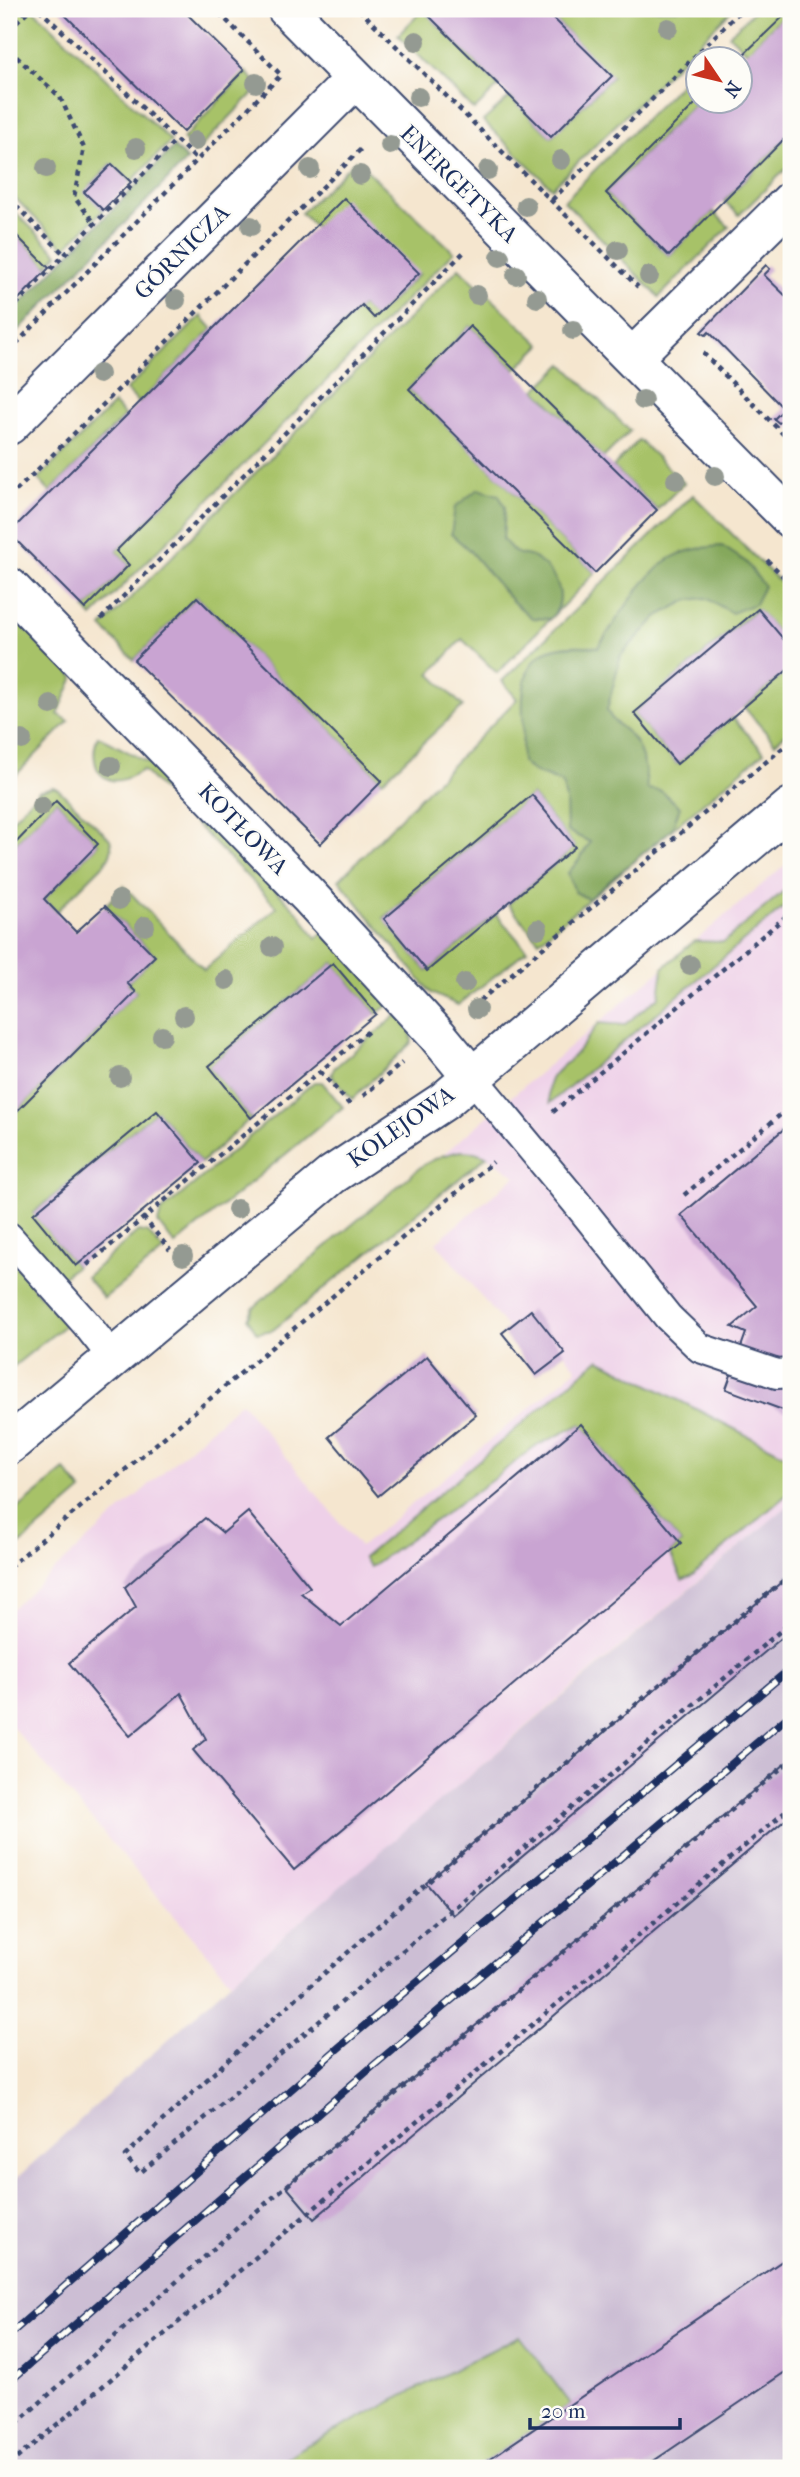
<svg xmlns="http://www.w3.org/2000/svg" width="800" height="2477" font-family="'IM FELL French Canon',serif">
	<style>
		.built { fill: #eed0e8 }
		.industrial { fill: #ccbed4 }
		.green { fill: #a7c268; stroke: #617863; stroke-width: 2 }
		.forest { fill: #85a85c; stroke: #506c5d; stroke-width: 2 }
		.building { fill: #c9a4d2 }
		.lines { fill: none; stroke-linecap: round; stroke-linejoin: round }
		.service-casing { stroke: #3c4a6f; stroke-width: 32 }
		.minor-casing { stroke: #3c4a6f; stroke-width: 42 }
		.tertiary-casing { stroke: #3c4a6f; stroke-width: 42 }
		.path { stroke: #3c4a6f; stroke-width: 4.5; stroke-dasharray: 5 5; stroke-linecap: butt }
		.service { stroke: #fff; stroke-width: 28 }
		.minor { stroke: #fff; stroke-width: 38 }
		.tertiary { stroke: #fff; stroke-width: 38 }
		.rail-casing { stroke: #1b2f5e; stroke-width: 8 }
		.rail { stroke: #fdfcf7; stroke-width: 5; stroke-dasharray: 16; stroke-linecap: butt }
		.tree { fill: #949a92 }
		.labels { text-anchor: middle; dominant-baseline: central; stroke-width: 5; stroke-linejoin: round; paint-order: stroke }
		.street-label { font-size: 23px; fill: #1b2f5e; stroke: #fdfcf7 }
	</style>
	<rect width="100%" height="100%" fill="#fdfcf7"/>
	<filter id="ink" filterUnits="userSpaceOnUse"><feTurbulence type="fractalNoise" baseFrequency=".0143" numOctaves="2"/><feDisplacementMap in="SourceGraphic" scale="14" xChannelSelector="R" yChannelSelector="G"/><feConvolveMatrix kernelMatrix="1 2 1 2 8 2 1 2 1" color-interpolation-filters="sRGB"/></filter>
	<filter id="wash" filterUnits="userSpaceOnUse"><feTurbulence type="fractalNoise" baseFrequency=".00686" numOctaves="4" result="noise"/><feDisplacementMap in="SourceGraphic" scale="28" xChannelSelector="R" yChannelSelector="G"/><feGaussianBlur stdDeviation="1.57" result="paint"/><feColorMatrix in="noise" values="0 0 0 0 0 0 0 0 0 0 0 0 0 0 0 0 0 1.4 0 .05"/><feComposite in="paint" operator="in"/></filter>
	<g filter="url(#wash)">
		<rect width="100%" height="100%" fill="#f5e6cf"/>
		<path class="built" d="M 791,860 L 791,1503 L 555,1702 L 231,1982 L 9,1723 L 9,1611 L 241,1402 L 360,1547 L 577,1369 L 531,1311 L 508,1329 L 436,1242 L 516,1176 L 487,1156 L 475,1152 L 460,1151 L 441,1156 Z"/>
		<path class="industrial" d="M 791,1503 L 791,2468 L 476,2468 L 571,2404 L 519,2336 L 301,2448 L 273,2468 L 9,2468 L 9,2185 L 231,1982 L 395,1839 Z"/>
		<g class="green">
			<path d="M 9,9 L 33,9 L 171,141 L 131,182 L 111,164 L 85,192 L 103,210 L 65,248 L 9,192 Z"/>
			<path d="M 544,9 L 733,9 L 552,188 L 483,121 L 510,97 L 551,137 L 612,77 Z"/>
			<path d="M 756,9 L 790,9 L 747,52 L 729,35 Z"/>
			<path d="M 423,10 L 499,86 L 474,110 L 398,35 Z"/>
			<path d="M 721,44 L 736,59 L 705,59 Z"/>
			<path d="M 698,66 L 698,100 L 606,193 L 669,256 L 713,211 L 729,227 L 659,297 L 564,201 Z"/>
			<path d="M 246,72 L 260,86 L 196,152 L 183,139 Z"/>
			<path d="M 791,132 L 791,164 L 739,215 L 724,201 Z"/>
			<path d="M 356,160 L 454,252 L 92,617 L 85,609 L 129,565 L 116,551 L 362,305 L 374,317 L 419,274 L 315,227 L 301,213 Z"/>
			<path d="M 9,206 L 58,254 L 47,266 L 9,228 Z"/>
			<path d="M 459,268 L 541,345 L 515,370 L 470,326 L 409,389 L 595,573 L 497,673 L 462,639 L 430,674 L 463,706 L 382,781 L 197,597 L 134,660 L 102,627 Z"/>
			<path d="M 201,316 L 213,329 L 139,403 L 126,390 Z"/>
			<path d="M 563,364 L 630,431 L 603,458 L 536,390 Z"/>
			<path d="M 114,404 L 125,416 L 50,492 L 38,479 Z"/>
			<path d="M 639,440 L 684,483 L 657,510 L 613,467 Z"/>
			<path d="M 693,495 L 791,593 L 791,648 L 757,609 L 634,713 L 677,764 L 732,717 L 764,752 L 539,941 L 508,904 L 575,847 L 532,795 L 384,918 L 427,971 L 496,914 L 527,950 L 458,1005 L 431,993 L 339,880 L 517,699 L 502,681 Z"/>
			<path d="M 9,603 L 74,677 L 58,714 L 69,721 L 9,782 L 9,687 L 15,680 L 9,673 Z"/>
			<path d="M 791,667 L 791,729 L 775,743 L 744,707 Z"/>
			<path d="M 98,736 L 151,764 L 242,857 L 240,860 L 252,874 L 256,871 L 299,913 L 316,938 L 327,929 L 391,1003 L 376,1014 L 333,963 L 209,1066 L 251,1118 L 201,1163 L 157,1111 L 33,1213 L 76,1266 L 60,1279 L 9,1220 L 9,1119 L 136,992 L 127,983 L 155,956 L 105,906 L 124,886 L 204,970 L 277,907 L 143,770 C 135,774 121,783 111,780 C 92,775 92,750 98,736 Z"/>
			<path d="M 53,787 L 58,789 L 110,839 C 113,849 111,855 105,863 L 56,912 L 44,899 L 98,844 L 56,801 L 9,850 L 9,823 L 39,791 Z"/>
			<path d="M 791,885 L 791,901 L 550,1103 C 542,1073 563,1070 578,1051 C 585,1042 592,1032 599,1023 L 624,1025 L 659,997 L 663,968 L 694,941 L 724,942 Z"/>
			<path d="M 398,1014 L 411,1032 L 412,1042 L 352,1099 L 331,1075 L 334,1068 Z"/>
			<path d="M 314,1082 L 322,1082 L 343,1107 L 175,1245 L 158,1223 L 161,1212 Z"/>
			<path d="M 460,1151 L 475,1152 L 487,1156 L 273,1330 L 257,1333 L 248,1319 L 253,1308 L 423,1165 L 441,1156 Z"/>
			<path d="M 138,1231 L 148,1233 L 164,1251 L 104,1298 L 86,1277 Z"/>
			<path d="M 15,1265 L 65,1325 L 9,1370 L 9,1270 Z"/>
			<path d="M 599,1359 L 783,1454 L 791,1449 L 791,1491 L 693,1575 L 682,1580 L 670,1553 L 681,1543 L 581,1424 L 534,1447 L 492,1480 L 370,1567 L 363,1558 Z"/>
			<path d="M 65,1470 L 82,1491 L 9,1554 L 9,1516 Z"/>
			<path d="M 519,2336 L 571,2404 L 476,2468 L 273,2468 L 301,2448 Z"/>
		</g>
		<g class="forest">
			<path d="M 174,147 L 187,160 L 9,340 L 9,315 Z"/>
			<path d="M 478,489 L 499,495 L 505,507 L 503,540 C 507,543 511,549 515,552 C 521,556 530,554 536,559 C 557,573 570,599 550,619 L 532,618 L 512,601 L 469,550 L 451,534 L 455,507 Z"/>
			<path d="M 722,546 L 746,562 L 764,586 L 755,604 L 732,613 L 706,598 L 688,600 L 658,616 L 621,655 L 607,710 C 612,722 621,726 630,735 C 643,750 646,770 647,789 L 661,791 L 680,807 L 672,829 L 588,899 L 575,892 L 568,873 L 580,859 L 590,842 L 567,831 L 566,800 L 562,783 C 545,774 535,776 522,762 C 521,747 524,732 523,717 C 520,657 539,641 598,647 C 618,619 637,584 665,562 C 681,550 703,547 722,546 Z"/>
		</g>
		<g id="blocks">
			<g class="building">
				<path d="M 59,9 L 182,9 L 244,70 L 183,132 Z"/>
				<path d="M 422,9 L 544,9 L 612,76 L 551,137 Z"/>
				<path d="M 791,9 L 791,132 L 669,256 L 606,193 L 697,102 L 740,102 L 740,58 Z"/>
				<path d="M 112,164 L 131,182 L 103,210 L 84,192 Z"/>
				<path d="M 344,198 L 419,273 L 374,318 L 362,305 L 116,551 L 129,565 L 85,609 L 9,533 Z"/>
				<path d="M 9,228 L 49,268 L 9,309 Z"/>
				<path d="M 766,265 L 770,269 L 764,275 L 791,301 L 791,430 L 782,421 L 779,423 L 774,419 L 784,409 L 709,332 L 706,335 L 701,332 Z"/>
				<path d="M 470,326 L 657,510 L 595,573 L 409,389 Z"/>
				<path d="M 197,597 L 382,781 L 320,844 L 134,660 Z"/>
				<path d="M 758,609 L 791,648 L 791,667 L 677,764 L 634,713 Z"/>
				<path d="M 532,795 L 575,847 L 427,971 L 384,919 Z"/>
				<path d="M 56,801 L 98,844 L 44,899 L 76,932 L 105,906 L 155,956 L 127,983 L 136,992 L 9,1119 L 9,850 Z"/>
				<path d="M 333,963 L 376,1014 L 251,1118 L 209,1066 Z"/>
				<path d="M 157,1111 L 201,1163 L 76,1266 L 33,1214 Z"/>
				<path d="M 791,1123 L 791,1413 L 726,1389 L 746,1333 L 732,1327 L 757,1306 L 681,1215 Z"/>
				<path d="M 531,1310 L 565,1353 L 536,1375 L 502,1333 Z"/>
				<path d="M 427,1356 L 476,1415 L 378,1496 L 329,1437 Z"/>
				<path d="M 581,1424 L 681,1543 L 294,1870 L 193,1750 L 206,1739 L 181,1693 L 130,1736 L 69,1663 L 136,1607 L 125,1587 L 205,1518 L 223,1533 L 248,1512 L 310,1587 L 301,1593 L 341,1626 Z"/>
				<path d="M 791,1574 L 791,1630 L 453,1915 L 426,1883 Z"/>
				<path d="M 791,1759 L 791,1815 L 314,2219 L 286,2186 Z"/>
				<path d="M 791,2255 L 791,2368 L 643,2468 L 476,2468 Z"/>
			</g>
		</g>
	</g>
	<g filter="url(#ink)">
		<use href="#blocks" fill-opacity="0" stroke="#3c4a6f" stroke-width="2"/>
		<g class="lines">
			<defs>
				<g id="service">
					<path d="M 471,1076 L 575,1201 L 668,1317 L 700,1348 L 777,1374 L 791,1373"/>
					<path d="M 9,1237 L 87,1325 L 113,1358"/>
				</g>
				<g id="minor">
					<path d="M 287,9 L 791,519"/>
					<path d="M 633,357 L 791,201"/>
					<path d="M 9,425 L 355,79"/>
					<path d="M 9,587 L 308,895 L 437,1035 L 471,1076"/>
				</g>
				<path id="tertiary" d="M 9,1445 L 332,1175 L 444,1101 L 791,807"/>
			</defs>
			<use href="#service" class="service-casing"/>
			<use href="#minor" class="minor-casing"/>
			<use href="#tertiary" class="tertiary-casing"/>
			<g class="path">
				<path d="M 39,9 L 197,160"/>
				<path d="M 359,9 L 638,287"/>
				<path d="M 9,29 L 30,9"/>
				<path d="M 9,50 L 60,97 L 84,148 L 74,197 L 94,222"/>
				<path d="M 9,199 L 64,254"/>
				<path d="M 552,200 L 742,9"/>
				<path d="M 9,312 L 176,140"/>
				<path d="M 9,351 L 281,75 L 215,9"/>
				<path d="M 703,353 L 791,442"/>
				<path d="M 9,498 L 361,149"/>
				<path d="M 767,560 L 791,584"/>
				<path d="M 101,619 L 464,252"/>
				<path d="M 472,1007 L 791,741"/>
				<path d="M 320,1071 L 351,1106"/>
				<path d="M 363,1096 L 402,1063"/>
				<path d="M 553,1112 L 791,912"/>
				<path d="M 684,1195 L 791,1106"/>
				<path d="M 143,1217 L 170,1250"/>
				<path d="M 87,1265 L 371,1029"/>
				<path d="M 9,1567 L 493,1162"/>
				<path d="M 791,1574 C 565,1764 339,1953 125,2156 L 140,2173 L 791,1622"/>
				<path d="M 9,2430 L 245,2221 L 791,1760"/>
				<path d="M 9,2463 L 10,2464 L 791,1807"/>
			</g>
			<use href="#service" class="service"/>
			<use href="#minor" class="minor"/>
			<use href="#tertiary" class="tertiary"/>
			<defs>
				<g id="rail">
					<path d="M 9,2335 L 351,2037 L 791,1668"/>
					<path d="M 9,2382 L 373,2066 L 791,1714"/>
				</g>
			</defs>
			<use href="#rail" class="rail-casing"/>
			<use href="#rail" class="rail"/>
		</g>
		<g class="tree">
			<circle cx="668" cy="28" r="10"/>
			<circle cx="416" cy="41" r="10"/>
			<circle cx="256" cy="83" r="10"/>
			<circle cx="418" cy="97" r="10"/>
			<circle cx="195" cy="141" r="10"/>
			<circle cx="390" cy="145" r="10"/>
			<circle cx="136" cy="148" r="10"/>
			<circle cx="561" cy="160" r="10"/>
			<circle cx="46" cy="168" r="10"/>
			<circle cx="310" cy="169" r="10"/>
			<circle cx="488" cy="170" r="10"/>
			<circle cx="360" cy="175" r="10"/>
			<circle cx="526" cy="206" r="10"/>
			<circle cx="251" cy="226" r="10"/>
			<circle cx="618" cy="250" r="10"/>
			<circle cx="500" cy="257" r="10"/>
			<circle cx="516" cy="275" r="10"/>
			<circle cx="649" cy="276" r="10"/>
			<circle cx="477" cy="295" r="10"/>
			<circle cx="537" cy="298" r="10"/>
			<circle cx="176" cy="300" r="10"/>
			<circle cx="573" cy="330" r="10"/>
			<circle cx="99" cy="374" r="10"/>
			<circle cx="643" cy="400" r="10"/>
			<circle cx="715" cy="476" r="10"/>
			<circle cx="676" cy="480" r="10"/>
			<circle cx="51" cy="705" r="10"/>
			<circle cx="22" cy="740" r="10"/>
			<circle cx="111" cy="766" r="10"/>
			<circle cx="41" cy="806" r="10"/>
			<circle cx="119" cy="900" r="10"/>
			<circle cx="145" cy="926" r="10"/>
			<circle cx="538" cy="929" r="10"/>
			<circle cx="272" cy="947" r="10"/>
			<circle cx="690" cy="965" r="10"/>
			<circle cx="226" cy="980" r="10"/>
			<circle cx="465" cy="983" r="10"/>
			<circle cx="477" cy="1009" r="10"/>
			<circle cx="184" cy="1016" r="10"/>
			<circle cx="162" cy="1036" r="10"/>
			<circle cx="120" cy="1077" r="10"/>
			<circle cx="237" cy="1209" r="10"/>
			<circle cx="183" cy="1256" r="10"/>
		</g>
	</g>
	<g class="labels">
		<g class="street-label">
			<text transform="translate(459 184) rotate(45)">ENERGETYKA</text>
			<text transform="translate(182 252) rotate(-45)">GÓRNICZA</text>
			<text transform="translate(243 829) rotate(46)">KOTŁOWA</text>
			<text transform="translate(401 1127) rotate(-35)">KOLEJOWA</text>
		</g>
	</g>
	<rect width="800" height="2477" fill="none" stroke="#fdfcf7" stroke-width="35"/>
	<g transform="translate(719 80) rotate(125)"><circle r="33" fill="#fdfcf7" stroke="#a3aaba" stroke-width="2"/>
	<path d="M0-5L12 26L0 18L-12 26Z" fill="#c8321e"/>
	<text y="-10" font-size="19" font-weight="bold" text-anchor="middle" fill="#1b2f5e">N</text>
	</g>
	<path d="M530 2418v10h150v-10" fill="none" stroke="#1b2f5e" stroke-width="3.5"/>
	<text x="541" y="2418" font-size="21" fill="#1b2f5e" stroke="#fdfcf7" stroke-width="5" paint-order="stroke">20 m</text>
</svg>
